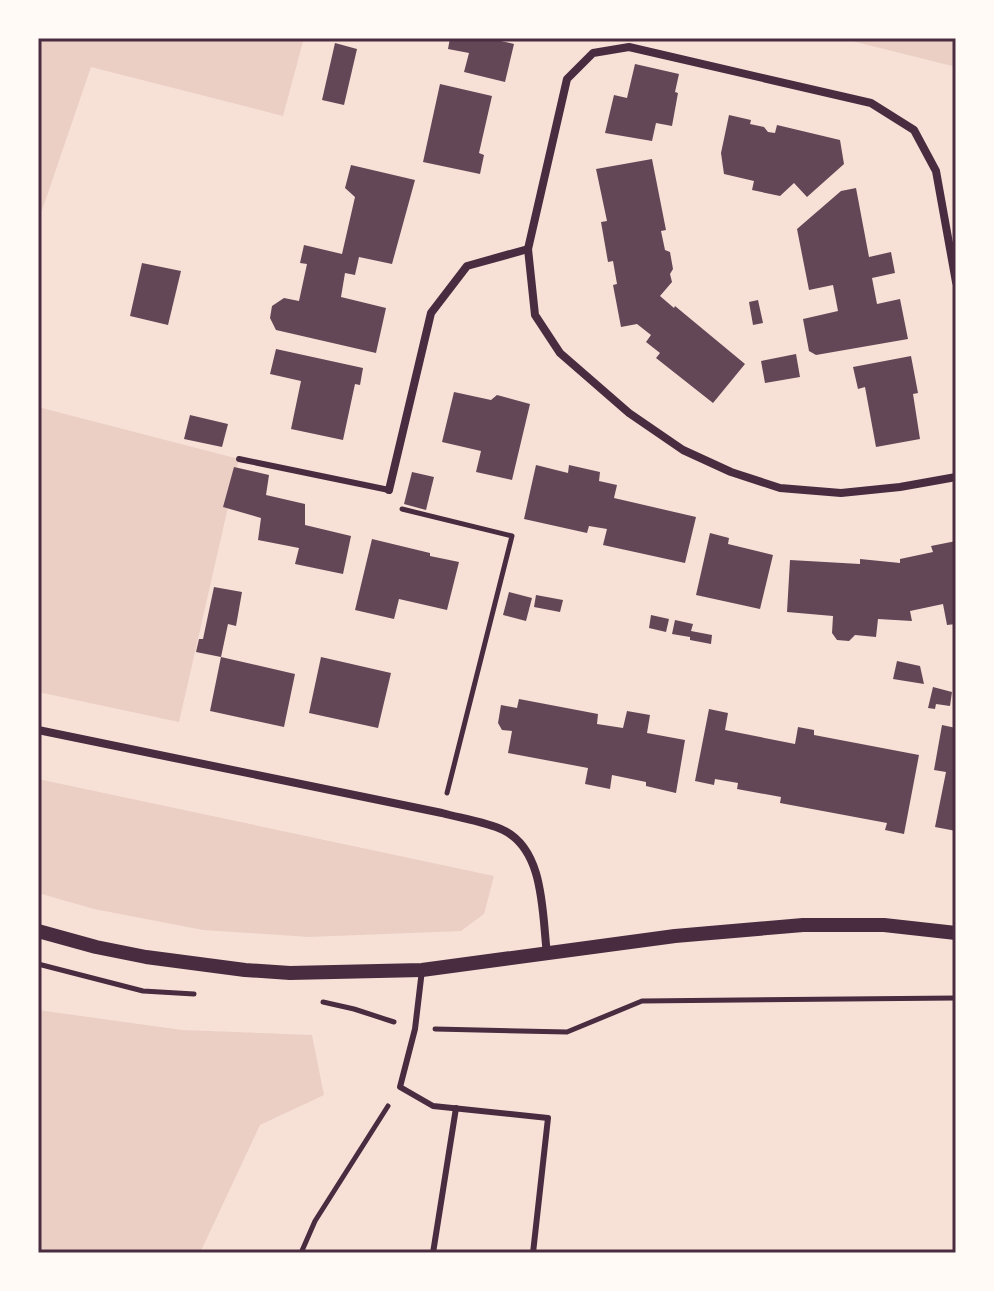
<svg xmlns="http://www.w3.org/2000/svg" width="994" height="1291" font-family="Commissioner,sans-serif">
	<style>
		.green { fill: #ebcfc5 }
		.building { fill: #644757 }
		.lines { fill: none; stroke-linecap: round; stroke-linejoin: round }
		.path { stroke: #4a2c40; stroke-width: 5 }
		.service { stroke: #4a2c40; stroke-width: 6 }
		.minor { stroke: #4a2c40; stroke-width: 8 }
		.tertiary { stroke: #4a2c40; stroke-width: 14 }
		.neatline { fill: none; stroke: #4a2c40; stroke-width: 3 }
	</style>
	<rect width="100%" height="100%" fill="#f7e1d7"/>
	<g class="green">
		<path d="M 39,38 L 304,38 L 283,116 L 91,67 L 38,222 Z"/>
		<path d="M 840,38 L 956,38 L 956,67 Z"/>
		<path d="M 38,407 L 239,459 L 179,722 L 38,692 Z"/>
		<path d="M 38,779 L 494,876 L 484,914 L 461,931 L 309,937 L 203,930 L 94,909 L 38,893 Z"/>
		<path d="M 38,1010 L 182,1030 L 312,1035 L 324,1095 L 260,1125 L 200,1253 L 38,1253 Z"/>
	</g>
	<g class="building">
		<path d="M 450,38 L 502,38 L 501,41 L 514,44 L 505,82 L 464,72 L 469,53 L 448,49 Z"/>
		<path d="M 335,43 L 357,49 L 344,105 L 322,100 Z"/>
		<path d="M 635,64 L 679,74 L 675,92 L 678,93 L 672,126 L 656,123 L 652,141 L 605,133 L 614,95 L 627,98 Z"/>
		<path d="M 440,84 L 492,96 L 479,153 L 484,155 L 480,174 L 423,162 Z"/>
		<path d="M 729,115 L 751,120 L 750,124 L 764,127 L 768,132 L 775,133 L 777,125 L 840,140 L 844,164 L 807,197 L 794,183 L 780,196 L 752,190 L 754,181 L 724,174 L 721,153 Z"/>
		<path d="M 652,159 L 666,230 L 661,231 L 665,250 L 670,252 L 673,269 L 670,274 L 672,282 L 660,296 L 674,308 L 675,306 L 745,364 L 713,403 L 656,358 L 660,353 L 646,342 L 651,335 L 637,324 L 621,327 L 613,285 L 617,284 L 613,261 L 608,262 L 601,222 L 607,221 L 596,169 Z"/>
		<path d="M 351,165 L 415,180 L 392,264 L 359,257 L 355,275 L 345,273 L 341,297 L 386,308 L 376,353 L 276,330 L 270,318 L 272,306 L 284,298 L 299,301 L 307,264 L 300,263 L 304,245 L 342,254 L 355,197 L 345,188 Z"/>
		<path d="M 856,188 L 869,257 L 891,252 L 895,273 L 872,278 L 877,304 L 900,299 L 908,339 L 816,355 L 809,351 L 803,319 L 838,311 L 833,285 L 809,290 L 797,229 L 841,191 Z"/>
		<path d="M 142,263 L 181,271 L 168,325 L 130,316 Z"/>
		<path d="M 758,300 L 763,323 L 753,325 L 749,302 Z"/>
		<path d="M 276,349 L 363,368 L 360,385 L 355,384 L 343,440 L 291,429 L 301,381 L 270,374 Z"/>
		<path d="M 796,354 L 800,377 L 765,383 L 761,361 Z"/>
		<path d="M 911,356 L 918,393 L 913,394 L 920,439 L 876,447 L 865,387 L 858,389 L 853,367 Z"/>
		<path d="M 454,392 L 491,400 L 497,395 L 530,404 L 512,480 L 476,472 L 481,451 L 442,442 Z"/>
		<path d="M 190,415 L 228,424 L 222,447 L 184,439 Z"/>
		<path d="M 536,465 L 568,473 L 569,465 L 600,472 L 599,481 L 617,485 L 614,498 L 696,517 L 685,563 L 603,545 L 607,529 L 589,526 L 587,533 L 524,519 Z"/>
		<path d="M 234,467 L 269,475 L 266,495 L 305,504 L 305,525 L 351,536 L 343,574 L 295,564 L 299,548 L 258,540 L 261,518 L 223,507 Z"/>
		<path d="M 412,472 L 434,477 L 426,510 L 404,504 Z"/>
		<path d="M 710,533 L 729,538 L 728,544 L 773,555 L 760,609 L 696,595 Z"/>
		<path d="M 372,539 L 430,553 L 430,556 L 459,562 L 447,610 L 399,599 L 394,619 L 355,610 Z"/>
		<path d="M 956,541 L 956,624 L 947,625 L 943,604 L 910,611 L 912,621 L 878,619 L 876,637 L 855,635 L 849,641 L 837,640 L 832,633 L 833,616 L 787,612 L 790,560 L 860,564 L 860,559 L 900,563 L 900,559 L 933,552 L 931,546 Z"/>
		<path d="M 214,587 L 242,592 L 236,626 L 228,624 L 221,657 L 295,674 L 284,727 L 210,711 L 221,657 L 196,652 L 199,639 L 203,639 Z"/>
		<path d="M 509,592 L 532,598 L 526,621 L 503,615 Z"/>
		<path d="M 536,595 L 563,600 L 560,612 L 534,607 Z"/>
		<path d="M 651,615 L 669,619 L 666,632 L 649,628 Z"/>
		<path d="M 675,620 L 693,624 L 691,631 L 712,635 L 711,644 L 690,640 L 690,637 L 672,634 Z"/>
		<path d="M 321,657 L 391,673 L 378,728 L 309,713 Z"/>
		<path d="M 897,661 L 920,666 L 924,684 L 893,679 Z"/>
		<path d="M 933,687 L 952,692 L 950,706 L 936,704 L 935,709 L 928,708 Z"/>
		<path d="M 519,699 L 598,714 L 597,724 L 623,728 L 627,711 L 650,715 L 647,733 L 685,740 L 676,793 L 646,786 L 646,782 L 612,775 L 610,789 L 585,784 L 588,768 L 508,753 L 512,731 L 502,730 L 498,723 L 501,705 L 517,708 Z"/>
		<path d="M 709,709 L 728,713 L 725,730 L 795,744 L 798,727 L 814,730 L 814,735 L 919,755 L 904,834 L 885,830 L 887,823 L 780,803 L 781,797 L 737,789 L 738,783 L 715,779 L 714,785 L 695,781 Z"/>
		<path d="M 942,725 L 956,728 L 956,831 L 935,827 L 946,772 L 934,770 Z"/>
	</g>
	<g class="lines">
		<g class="path">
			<path d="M 402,509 L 512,536 L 447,793"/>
			<path d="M 38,964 L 143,991 L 194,994"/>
			<path d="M 323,1002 L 354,1009 L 394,1022"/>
			<path d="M 435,1029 L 567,1032 L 642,1001 L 956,998"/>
			<path d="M 301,1253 L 315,1221 L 388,1106"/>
		</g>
		<g class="service">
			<path d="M 239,459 L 389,490"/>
			<path d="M 422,970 L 415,1029 L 400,1087 L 433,1106 L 548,1118 L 533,1253"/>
			<path d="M 433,1253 L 456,1108"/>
		</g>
		<g class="minor">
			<path d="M 956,282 L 936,171 L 914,130 L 871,103 L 629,47 L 593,53 L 567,79 L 528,249 L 535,315 L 560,353 L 629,413 L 683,450 L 731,472 L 780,488 L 841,493 L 900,487 L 956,477"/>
			<path d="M 389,490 L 431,313 L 467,266 L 528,249"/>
			<path d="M 38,730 L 442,813 C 460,818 487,822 503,830 C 545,850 542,914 547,954"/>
		</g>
		<path class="tertiary" d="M 38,931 L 96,947 L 146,957 L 245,970 L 290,973 L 422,970 L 675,936 L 803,925 L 884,925 L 956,933"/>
	</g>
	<rect width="994" height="1291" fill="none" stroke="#fffaf5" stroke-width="80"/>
	<rect x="40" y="40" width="914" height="1211" class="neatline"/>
</svg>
